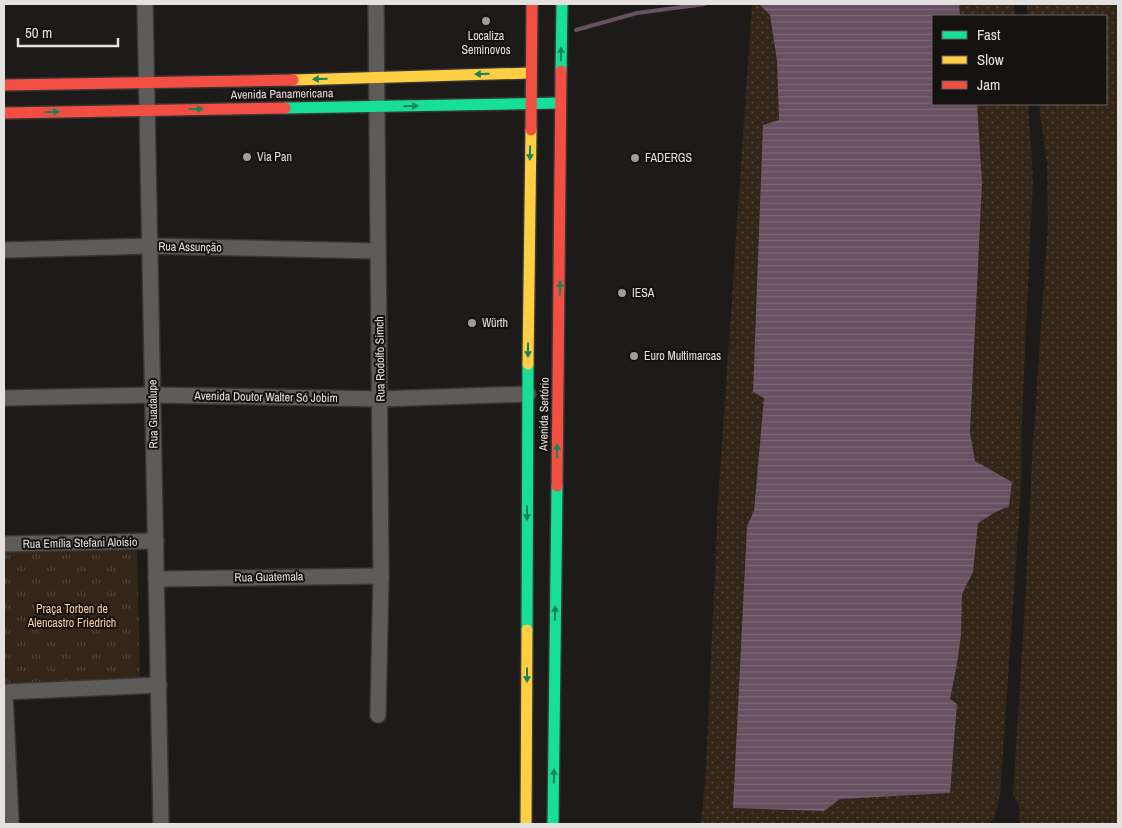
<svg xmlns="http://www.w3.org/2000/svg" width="1122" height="828" font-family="'Archivo Narrow',sans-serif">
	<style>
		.grass { fill: url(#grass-dots) }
		.park { fill: url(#park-tufts) }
		.pitch { fill: #332517 }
		.water { fill: url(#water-rules) }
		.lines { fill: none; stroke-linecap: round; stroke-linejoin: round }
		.stream { stroke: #694f62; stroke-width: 4 }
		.street-casing { stroke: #373535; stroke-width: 18 }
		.fast-casing { stroke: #373535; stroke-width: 14 }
		.slow-casing { stroke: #373535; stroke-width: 14 }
		.jam-casing { stroke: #373535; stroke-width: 14 }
		.street { stroke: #5e5c5b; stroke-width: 15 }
		.fast { stroke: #16e098; stroke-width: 11 }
		.slow { stroke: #ffcf43; stroke-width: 11 }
		.jam { stroke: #f24e42; stroke-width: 11 }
		.oneway { fill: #16835b }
		.poi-dot { fill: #9f9c9b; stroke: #151110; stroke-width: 2 }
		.labels { text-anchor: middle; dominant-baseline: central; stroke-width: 4; stroke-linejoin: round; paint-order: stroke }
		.poi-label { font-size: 12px; fill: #e5e1e1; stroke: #151110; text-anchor: start }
		.street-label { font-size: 12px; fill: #e5e1e1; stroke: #151110 }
		.park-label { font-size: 12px; fill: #fbcda0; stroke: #151110 }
	</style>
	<defs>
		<pattern id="grass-dots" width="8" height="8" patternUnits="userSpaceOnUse" patternTransform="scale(1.25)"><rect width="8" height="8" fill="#332517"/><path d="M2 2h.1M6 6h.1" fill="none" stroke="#504438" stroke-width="1.8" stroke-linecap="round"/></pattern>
		<pattern id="park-tufts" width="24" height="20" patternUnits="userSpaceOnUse" patternTransform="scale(1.25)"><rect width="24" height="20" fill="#332517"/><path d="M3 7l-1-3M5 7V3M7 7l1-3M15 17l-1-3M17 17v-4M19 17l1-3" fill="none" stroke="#504438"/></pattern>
		<pattern id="water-rules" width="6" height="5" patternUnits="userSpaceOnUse" patternTransform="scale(1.25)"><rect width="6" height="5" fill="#694f62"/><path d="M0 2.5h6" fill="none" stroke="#7e6878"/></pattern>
	</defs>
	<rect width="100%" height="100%" fill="#1d1b1a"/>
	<g class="grass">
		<path d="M 752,4 L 1014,4 L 1015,16 L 933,16 L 933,104 L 1028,104 L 1033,178 L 1022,416 L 1021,489 L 1000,795 L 995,818 L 988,824 L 701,824 L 706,769 L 718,502 Z"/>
		<path d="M 1027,4 L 1118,4 L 1118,824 L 1019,824 L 1019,807 L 1013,794 L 1024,621 L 1033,443 L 1048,222 L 1047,165 L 1039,104 L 1106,104 L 1106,16 L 1028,16 Z"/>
	</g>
	<path class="park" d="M 137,549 L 140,679 L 4,684 L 4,553 Z"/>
	<path class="pitch" d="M 40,614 L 85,614 L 85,641 L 39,641 Z"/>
	<path class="water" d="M 759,4 L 959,4 L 960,16 L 933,16 L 933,104 L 977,104 L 982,183 L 970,432 L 975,461 L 1012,482 L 1009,506 L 994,513 L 978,523 L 973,572 L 962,594 L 961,635 L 957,664 L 950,699 L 957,704 L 950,793 L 840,799 L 824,811 L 733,808 L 747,526 L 754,511 L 764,398 L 753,392 L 763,125 L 779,120 L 777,61 L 770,15 Z"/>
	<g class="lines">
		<path class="stream" d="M 576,30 L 637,13 L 705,4"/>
		<defs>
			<g id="street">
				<path d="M 145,4 L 161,824"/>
				<path d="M 376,4 L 381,576 L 378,715"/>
				<path d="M 4,250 L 150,246 L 377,251"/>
				<path d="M 4,398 L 153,395 L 381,399 L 528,394"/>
				<path d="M 4,544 L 156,541"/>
				<path d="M 156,579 L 381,576"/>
				<path d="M 4,692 L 159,685"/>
				<path d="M 5,692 L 11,824"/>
			</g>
			<g id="fast">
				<path d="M 561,71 L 562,4"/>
				<path d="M 285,108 L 560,103"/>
				<path d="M 527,630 L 528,364"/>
				<path d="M 553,824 L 557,486"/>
			</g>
			<g id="slow">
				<path d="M 293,80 L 531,73"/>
				<path d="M 528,364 L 531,130"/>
				<path d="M 526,824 L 527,630"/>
			</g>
			<g id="jam">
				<path d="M 4,85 L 293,80"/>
				<path d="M 4,113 L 285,108"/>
				<path d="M 531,130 L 532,4"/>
				<path d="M 557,486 L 561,71"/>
			</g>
		</defs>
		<use href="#street" class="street-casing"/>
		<use href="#fast" class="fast-casing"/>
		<use href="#slow" class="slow-casing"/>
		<use href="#jam" class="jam-casing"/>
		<use href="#street" class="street"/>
		<use href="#fast" class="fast"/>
		<use href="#slow" class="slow"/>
		<use href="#jam" class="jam"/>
	</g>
	<defs><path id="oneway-solid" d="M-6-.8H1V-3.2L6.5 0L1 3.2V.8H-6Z" transform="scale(1.25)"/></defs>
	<g class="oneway">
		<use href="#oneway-solid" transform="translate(561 54) rotate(-89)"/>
		<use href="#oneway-solid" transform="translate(482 74) rotate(178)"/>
		<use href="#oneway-solid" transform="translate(320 79) rotate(179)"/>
		<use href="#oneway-solid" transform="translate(411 106) rotate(-1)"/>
		<use href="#oneway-solid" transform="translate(196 109) rotate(-1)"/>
		<use href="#oneway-solid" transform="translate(52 112) rotate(-1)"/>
		<use href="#oneway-solid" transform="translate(530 153) rotate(91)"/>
		<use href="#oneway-solid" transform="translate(560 288) rotate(-89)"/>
		<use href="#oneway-solid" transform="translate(528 350) rotate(90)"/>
		<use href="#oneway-solid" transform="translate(557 451) rotate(-89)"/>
		<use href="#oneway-solid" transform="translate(527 513) rotate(90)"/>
		<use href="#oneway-solid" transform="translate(555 613) rotate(-89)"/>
		<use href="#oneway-solid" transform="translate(527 675) rotate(90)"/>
		<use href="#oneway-solid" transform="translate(554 776) rotate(-89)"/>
	</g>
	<g class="poi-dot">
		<circle cx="486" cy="21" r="5"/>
		<circle cx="247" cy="157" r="5"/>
		<circle cx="635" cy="158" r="5"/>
		<circle cx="622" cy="293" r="5"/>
		<circle cx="472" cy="323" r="5"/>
		<circle cx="634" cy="356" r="5"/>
	</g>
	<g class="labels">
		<g class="poi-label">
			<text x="486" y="36" text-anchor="middle">Localiza<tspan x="486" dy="14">Seminovos</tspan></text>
			<text x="257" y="157">Via Pan</text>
			<text x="645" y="158">FADERGS</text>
			<text x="632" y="293">IESA</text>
			<text x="482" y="323">Würth</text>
			<text x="644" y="356">Euro Multimarcas</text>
		</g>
		<g class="street-label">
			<text transform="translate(282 94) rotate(-1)">Avenida Panamericana</text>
			<text transform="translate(190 247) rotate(1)">Rua Assunção</text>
			<text transform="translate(380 359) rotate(-91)">Rua Rodolfo Simch</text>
			<text transform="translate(266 397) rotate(1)">Avenida Doutor Walter Só Jobim</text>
			<text transform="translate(153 414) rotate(-91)">Rua Guadalupe</text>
			<text transform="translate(544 414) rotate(-89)">Avenida Sertório</text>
			<text transform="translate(80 543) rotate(-1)">Rua Emília Stefani Aloísio</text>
			<text transform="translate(269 577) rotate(-1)">Rua Guatemala</text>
		</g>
		<g class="park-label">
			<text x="72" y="609">Praça Torben de<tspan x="72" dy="14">Alencastro Friedrich</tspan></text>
		</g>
	</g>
	<rect width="1122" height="828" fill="none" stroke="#e5e1e1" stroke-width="10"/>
	<rect x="932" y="15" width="175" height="90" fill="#151110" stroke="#686464"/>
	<rect x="942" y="31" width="25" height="8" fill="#16e098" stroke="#686464"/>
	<text x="977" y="40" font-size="15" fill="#e5e1e1">Fast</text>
	<rect x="942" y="56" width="25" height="8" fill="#ffcf43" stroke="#686464"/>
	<text x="977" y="65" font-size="15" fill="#e5e1e1">Slow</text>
	<rect x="942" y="81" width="25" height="8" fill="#f24e42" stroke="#686464"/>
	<text x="977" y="90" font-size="15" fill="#e5e1e1">Jam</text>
	<path d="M18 38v8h100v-8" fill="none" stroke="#e5e1e1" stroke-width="2.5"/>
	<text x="25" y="38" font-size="15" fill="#e5e1e1" stroke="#151110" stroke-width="4" paint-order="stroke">50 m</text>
</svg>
